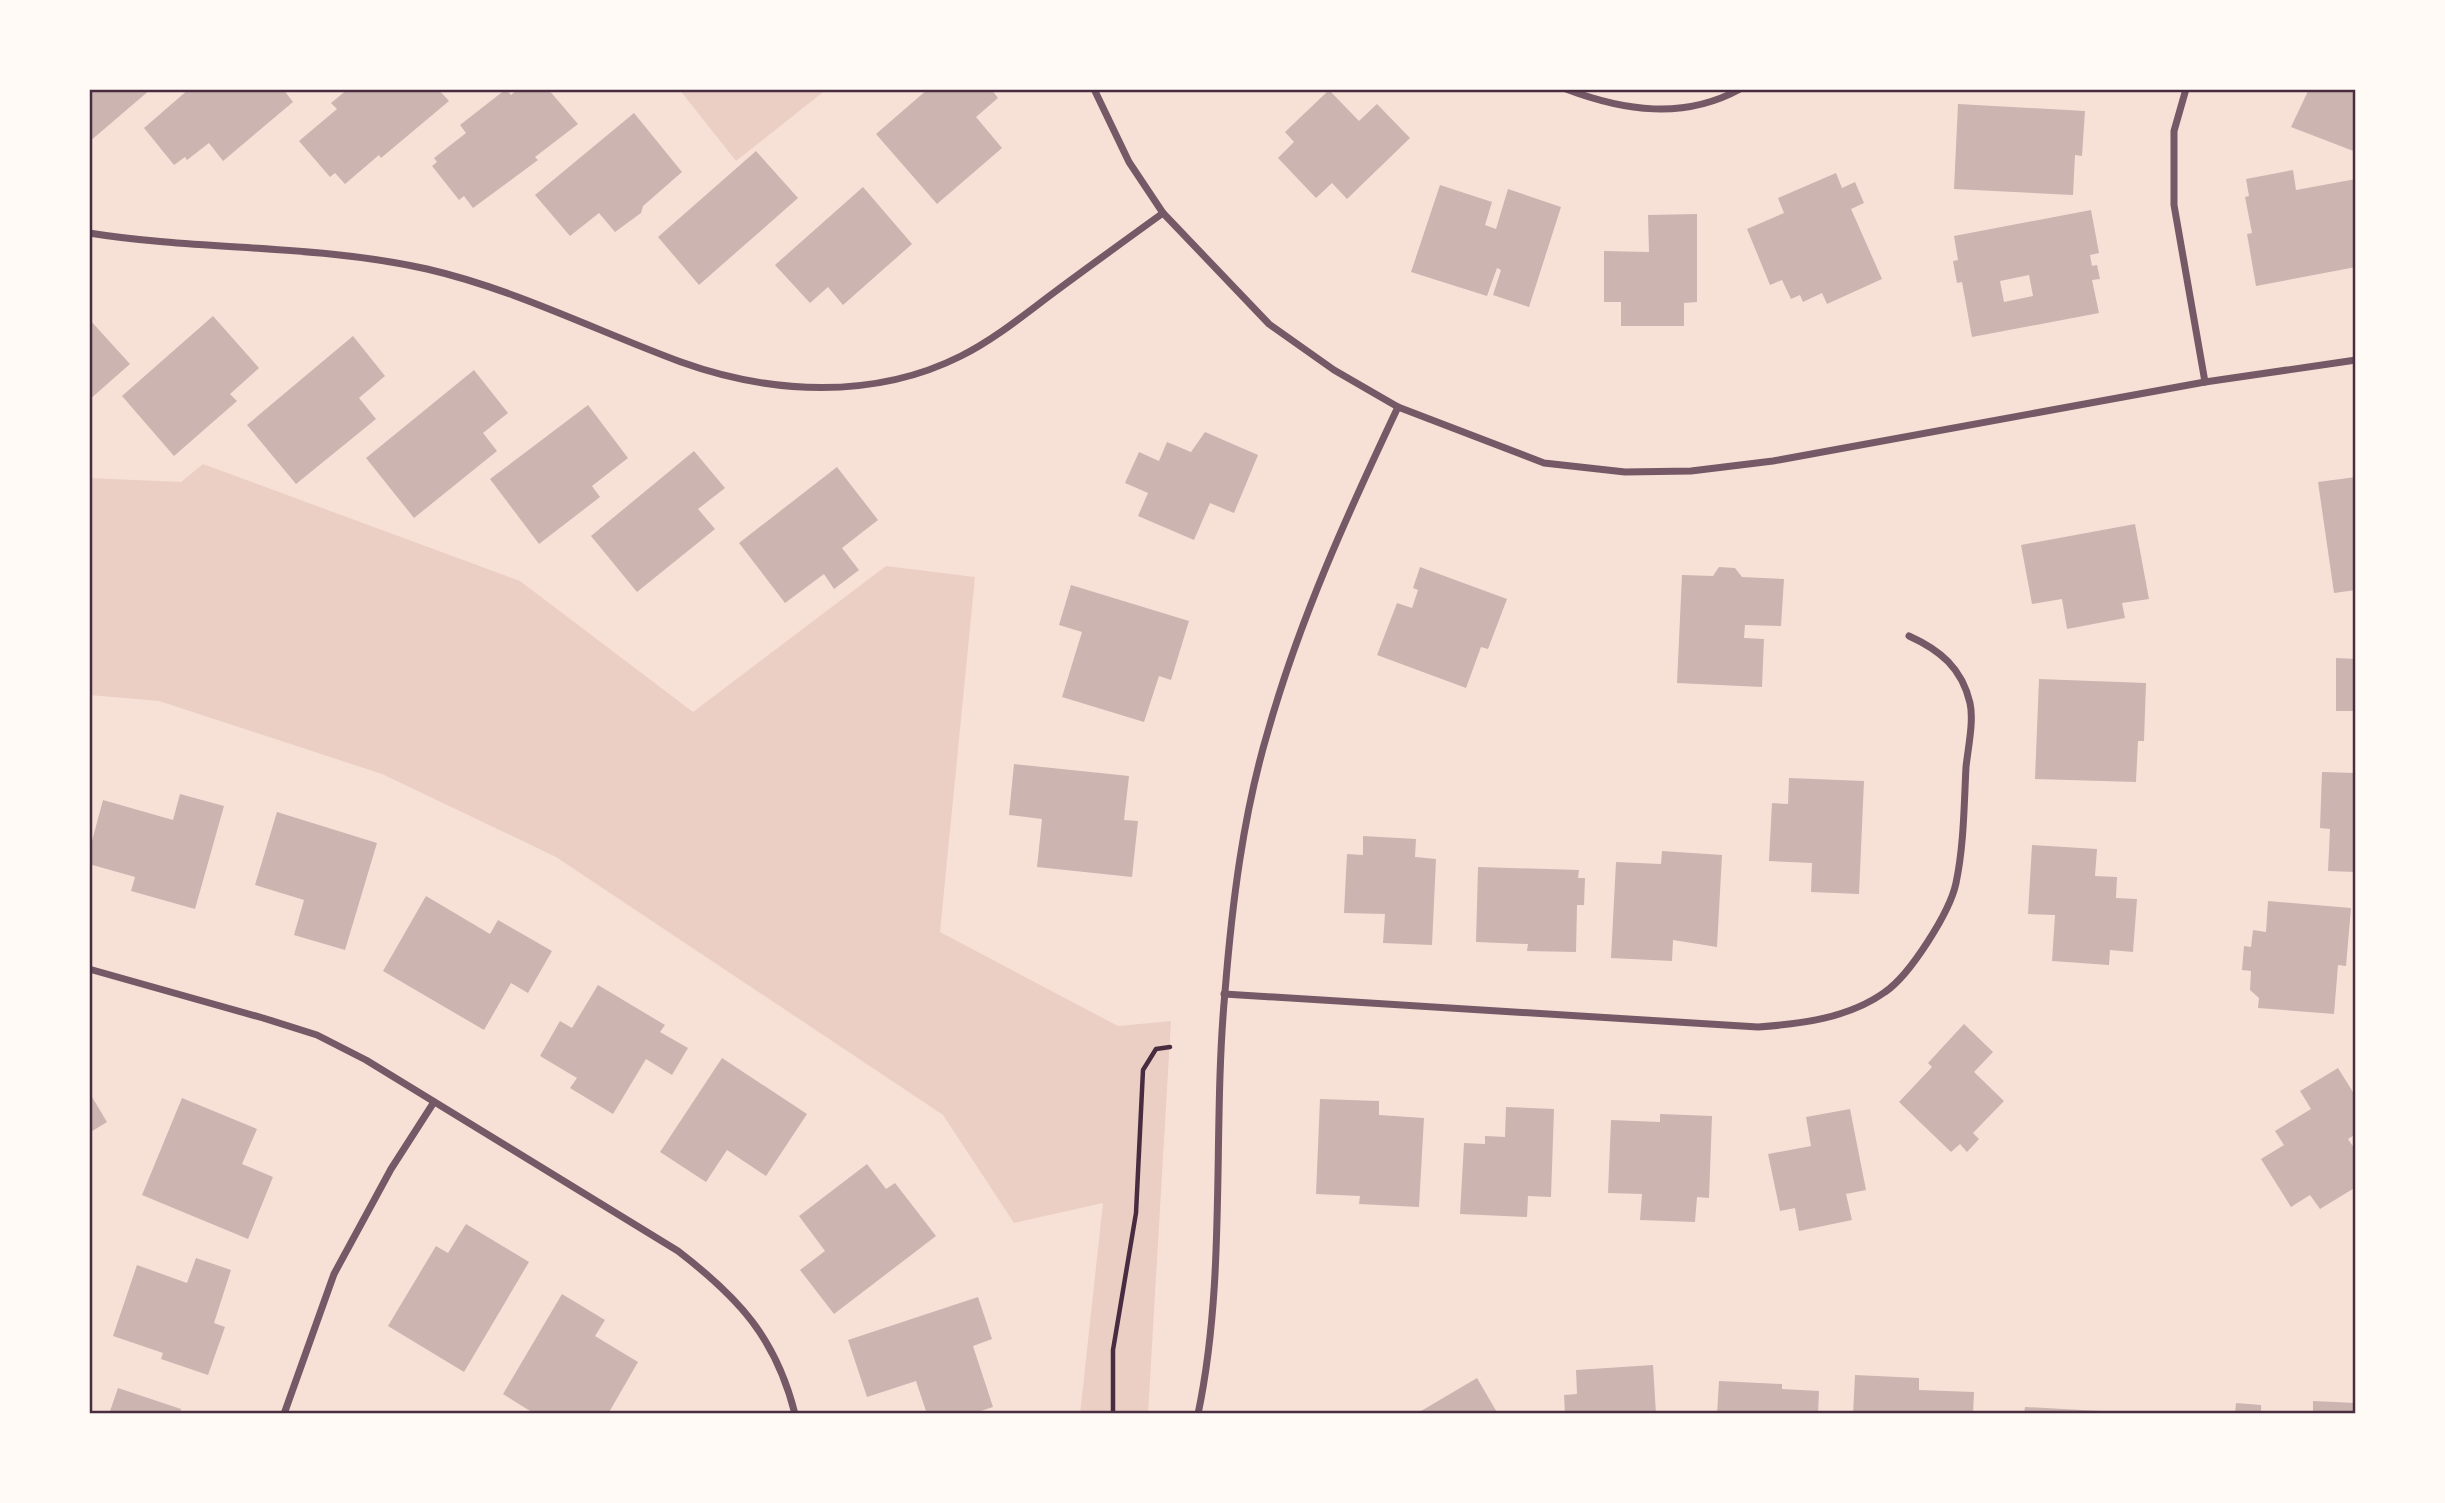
<svg xmlns="http://www.w3.org/2000/svg" width="2445" height="1503" font-family="'Nunito Sans',sans-serif">
	<style>
		.green { fill: #ebcfc5 }
		.building { fill: #ccb4b1; fill-rule: evenodd }
		.lines { fill: none; stroke-linecap: round; stroke-linejoin: round }
		.path { stroke: #4a2c40; stroke-width: 4.5 }
		.minor { stroke: #755966; stroke-width: 7 }
		.neatline { fill: none; stroke: #4a2c40; stroke-width: 2.5 }
	</style>
	<rect width="100%" height="100%" fill="#f7e1d7"/>
	<g class="green">
		<path d="M 679,89 L 827,89 L 736,161 Z"/>
		<path d="M 203,464 L 520,581 L 693,712 L 886,566 L 975,577 L 940,932 L 1118,1026 L 1171,1021 L 1148,1414 L 1080,1414 L 1103,1203 L 1014,1223 L 943,1115 L 556,857 L 382,774 L 159,701 L 89,695 L 89,478 L 181,482 Z"/>
	</g>
	<g class="building">
		<path d="M 89,89 L 151,89 L 89,142 Z"/>
		<path d="M 189,89 L 283,89 L 293,102 L 223,161 L 209,143 L 187,160 L 185,157 L 174,165 L 144,128 Z"/>
		<path d="M 348,89 L 438,89 L 449,101 L 381,158 L 379,155 L 345,184 L 335,173 L 330,177 L 299,141 L 337,109 L 331,103 Z"/>
		<path d="M 506,89 L 511,95 L 518,89 L 548,89 L 578,124 L 535,157 L 538,160 L 473,208 L 464,196 L 459,200 L 432,166 L 437,162 L 434,158 L 466,133 L 460,125 Z"/>
		<path d="M 928,89 L 991,89 L 998,98 L 976,117 L 1002,148 L 937,204 L 876,134 Z"/>
		<path d="M 2309,89 L 2356,89 L 2356,152 L 2291,127 Z"/>
		<path d="M 1329,90 L 1359,121 L 1377,104 L 1410,138 L 1347,199 L 1332,183 L 1316,198 L 1278,158 L 1294,142 L 1285,132 Z"/>
		<path d="M 1958,104 L 2085,111 L 2082,156 L 2075,155 L 2073,195 L 1954,189 Z"/>
		<path d="M 634,113 L 682,172 L 643,206 L 641,213 L 615,232 L 599,213 L 570,236 L 535,195 Z"/>
		<path d="M 756,151 L 798,198 L 699,285 L 658,237 Z"/>
		<path d="M 2293,170 L 2296,190 L 2356,179 L 2356,267 L 2256,286 L 2247,234 L 2252,233 L 2245,197 L 2249,196 L 2246,179 Z"/>
		<path d="M 1836,173 L 1842,188 L 1855,182 L 1864,203 L 1851,209 L 1882,279 L 1827,304 L 1822,293 L 1803,302 L 1800,295 L 1791,299 L 1782,280 L 1770,285 L 1747,229 L 1784,213 L 1778,198 Z"/>
		<path d="M 1440,185 L 1492,202 L 1485,225 L 1496,229 L 1508,189 L 1561,207 L 1529,307 L 1493,295 L 1501,270 L 1497,268 L 1487,296 L 1411,272 Z"/>
		<path d="M 863,187 L 912,244 L 843,305 L 828,287 L 810,303 L 775,265 Z"/>
		<path d="M 2091,210 L 2099,253 L 2090,255 L 2092,266 L 2097,265 L 2100,279 L 2092,280 L 2099,313 L 1972,337 L 1962,282 L 1957,283 L 1953,261 L 1958,260 L 1954,236 ZM 2029,275 L 2033,296 L 2004,302 L 2000,281 Z"/>
		<path d="M 1697,214 L 1697,302 L 1684,303 L 1684,326 L 1621,326 L 1621,302 L 1604,302 L 1604,251 L 1649,252 L 1648,215 Z"/>
		<path d="M 213,316 L 259,368 L 230,394 L 237,401 L 174,456 L 122,396 Z"/>
		<path d="M 89,319 L 130,364 L 89,400 Z"/>
		<path d="M 353,336 L 385,376 L 359,398 L 376,419 L 296,484 L 247,425 Z"/>
		<path d="M 474,370 L 508,413 L 483,433 L 497,451 L 414,518 L 366,458 Z"/>
		<path d="M 588,405 L 628,458 L 592,486 L 600,497 L 539,544 L 490,479 Z"/>
		<path d="M 1205,432 L 1258,455 L 1234,513 L 1210,503 L 1194,540 L 1138,516 L 1148,493 L 1125,483 L 1139,452 L 1159,461 L 1167,442 L 1191,452 Z"/>
		<path d="M 694,451 L 725,488 L 698,509 L 715,529 L 637,592 L 591,536 Z"/>
		<path d="M 837,467 L 878,520 L 842,548 L 859,570 L 834,589 L 824,574 L 785,603 L 739,543 Z"/>
		<path d="M 2356,477 L 2356,590 L 2334,593 L 2318,482 Z"/>
		<path d="M 2135,524 L 2149,599 L 2122,603 L 2125,618 L 2067,629 L 2062,599 L 2032,604 L 2021,545 Z"/>
		<path d="M 1420,567 L 1507,599 L 1488,649 L 1481,647 L 1466,688 L 1377,655 L 1397,603 L 1412,608 L 1418,590 L 1413,588 Z"/>
		<path d="M 1719,567 L 1735,568 L 1742,577 L 1784,579 L 1781,626 L 1745,625 L 1744,638 L 1764,639 L 1762,687 L 1677,683 L 1682,575 L 1713,576 Z"/>
		<path d="M 1071,585 L 1189,621 L 1171,680 L 1159,676 L 1144,722 L 1062,697 L 1082,632 L 1059,625 Z"/>
		<path d="M 2336,658 L 2356,659 L 2356,711 L 2336,711 Z"/>
		<path d="M 2039,679 L 2146,683 L 2144,741 L 2138,741 L 2136,782 L 2035,779 Z"/>
		<path d="M 1014,764 L 1129,776 L 1124,820 L 1138,821 L 1132,877 L 1037,867 L 1042,819 L 1009,815 Z"/>
		<path d="M 2322,772 L 2356,773 L 2356,872 L 2328,871 L 2330,829 L 2320,828 Z"/>
		<path d="M 1789,778 L 1864,781 L 1859,894 L 1811,892 L 1812,863 L 1769,861 L 1772,803 L 1788,804 Z"/>
		<path d="M 180,794 L 224,806 L 195,909 L 131,891 L 135,877 L 89,864 L 89,852 L 103,800 L 173,820 Z"/>
		<path d="M 277,812 L 377,843 L 345,950 L 294,935 L 304,900 L 255,885 Z"/>
		<path d="M 1363,836 L 1416,839 L 1415,857 L 1436,859 L 1432,945 L 1383,943 L 1385,914 L 1344,913 L 1347,854 L 1363,855 Z"/>
		<path d="M 2032,845 L 2097,849 L 2095,876 L 2117,877 L 2116,898 L 2137,899 L 2133,952 L 2110,950 L 2109,965 L 2052,961 L 2055,915 L 2028,914 Z"/>
		<path d="M 1662,851 L 1722,855 L 1717,947 L 1673,940 L 1672,961 L 1611,958 L 1616,862 L 1661,864 Z"/>
		<path d="M 1478,867 L 1579,870 L 1578,878 L 1585,878 L 1584,905 L 1577,905 L 1576,952 L 1527,951 L 1528,944 L 1476,942 Z"/>
		<path d="M 426,896 L 490,934 L 498,920 L 552,951 L 528,993 L 511,983 L 484,1030 L 383,971 Z"/>
		<path d="M 2268,901 L 2351,908 L 2346,966 L 2338,965 L 2334,1014 L 2258,1008 L 2259,998 L 2250,990 L 2251,971 L 2242,970 L 2244,946 L 2251,947 L 2253,930 L 2266,932 Z"/>
		<path d="M 598,985 L 665,1025 L 660,1032 L 688,1048 L 672,1075 L 646,1059 L 613,1114 L 570,1088 L 577,1078 L 540,1056 L 560,1021 L 572,1028 Z"/>
		<path d="M 1964,1024 L 1993,1052 L 1974,1072 L 2004,1101 L 1973,1133 L 1979,1139 L 1967,1152 L 1960,1144 L 1951,1152 L 1899,1102 L 1932,1067 L 1928,1063 Z"/>
		<path d="M 722,1058 L 807,1114 L 766,1176 L 727,1150 L 706,1182 L 660,1152 Z"/>
		<path d="M 2338,1068 L 2356,1097 L 2356,1134 L 2348,1139 L 2356,1151 L 2356,1187 L 2320,1209 L 2310,1195 L 2291,1207 L 2261,1159 L 2284,1145 L 2275,1131 L 2311,1109 L 2300,1091 Z"/>
		<path d="M 89,1092 L 107,1122 L 89,1133 Z"/>
		<path d="M 182,1098 L 257,1129 L 242,1164 L 273,1177 L 248,1239 L 142,1195 Z"/>
		<path d="M 1320,1099 L 1379,1101 L 1379,1115 L 1424,1118 L 1419,1207 L 1359,1204 L 1360,1196 L 1316,1194 Z"/>
		<path d="M 1506,1107 L 1554,1109 L 1551,1197 L 1528,1196 L 1527,1217 L 1460,1214 L 1464,1143 L 1485,1144 L 1485,1136 L 1505,1137 Z"/>
		<path d="M 1850,1109 L 1866,1190 L 1846,1194 L 1852,1220 L 1799,1231 L 1795,1208 L 1780,1211 L 1768,1154 L 1811,1146 L 1806,1117 Z"/>
		<path d="M 1660,1114 L 1712,1116 L 1709,1198 L 1697,1197 L 1695,1222 L 1640,1220 L 1642,1194 L 1608,1193 L 1611,1120 L 1660,1122 Z"/>
		<path d="M 867,1164 L 886,1189 L 895,1183 L 936,1236 L 834,1314 L 800,1270 L 825,1251 L 799,1216 Z"/>
		<path d="M 466,1224 L 529,1262 L 464,1372 L 388,1326 L 436,1246 L 448,1253 Z"/>
		<path d="M 196,1258 L 231,1270 L 214,1323 L 225,1327 L 208,1375 L 161,1359 L 163,1353 L 113,1336 L 137,1265 L 187,1283 Z"/>
		<path d="M 562,1294 L 605,1320 L 595,1336 L 638,1362 L 608,1414 L 535,1414 L 503,1394 Z"/>
		<path d="M 978,1297 L 992,1339 L 973,1346 L 993,1407 L 971,1414 L 927,1414 L 916,1381 L 867,1397 L 848,1340 Z"/>
		<path d="M 1653,1365 L 1656,1414 L 1565,1414 L 1564,1395 L 1577,1394 L 1576,1370 Z"/>
		<path d="M 1855,1375 L 1919,1378 L 1919,1390 L 1974,1392 L 1973,1414 L 1853,1414 Z"/>
		<path d="M 1477,1378 L 1498,1414 L 1416,1414 Z"/>
		<path d="M 1719,1381 L 1782,1384 L 1782,1389 L 1819,1391 L 1818,1414 L 1717,1414 Z"/>
		<path d="M 118,1388 L 181,1409 L 180,1414 L 109,1414 Z"/>
		<path d="M 2313,1401 L 2356,1403 L 2356,1414 L 2313,1414 Z"/>
		<path d="M 2236,1403 L 2261,1405 L 2261,1414 L 2235,1414 Z"/>
		<path d="M 2025,1407 L 2100,1411 L 2099,1414 L 2024,1414 Z"/>
	</g>
	<g class="lines">
		<path class="path" d="M 1113,1414 L 1113,1350 L 1136,1213 L 1143,1070 L 1156,1049 L 1170,1047"/>
		<g class="minor">
			<path d="M 1094,89 L 1129,162 L 1163,213 L 1269,324 L 1334,370 L 1398,407 L 1544,463 L 1625,472 L 1691,471 L 1773,461 L 2205,382 L 2356,360"/>
			<path d="M 1566,89 C 1624,111 1684,120 1740,89"/>
			<path d="M 2186,89 L 2174,131 L 2174,205 L 2205,382"/>
			<path d="M 89,233 C 201,251 316,244 427,269 C 514,289 597,331 681,362 C 770,394 874,400 961,356 C 995,339 1025,314 1056,291 C 1091,265 1127,239 1163,213"/>
			<path d="M 89,969 L 263,1018 L 317,1035 L 366,1060 L 678,1251 C 739,1298 776,1338 795,1414"/>
			<path d="M 1224,994 L 1758,1027 C 1801,1024 1849,1018 1885,992 C 1910,975 1950,912 1956,883 C 1964,845 1964,805 1966,767 C 1968,748 1974,721 1970,703 C 1962,668 1940,650 1909,636"/>
			<path d="M 284,1414 L 334,1274 L 391,1169 L 434,1102"/>
			<path d="M 1198,1414 C 1227,1276 1212,1131 1225,992 C 1232,904 1243,815 1268,731 C 1300,618 1348,513 1398,407"/>
		</g>
	</g>
	<rect width="2445" height="1503" fill="none" stroke="#fffaf5" stroke-width="182"/>
	<rect x="91" y="91" width="2263" height="1321" class="neatline"/>
</svg>
